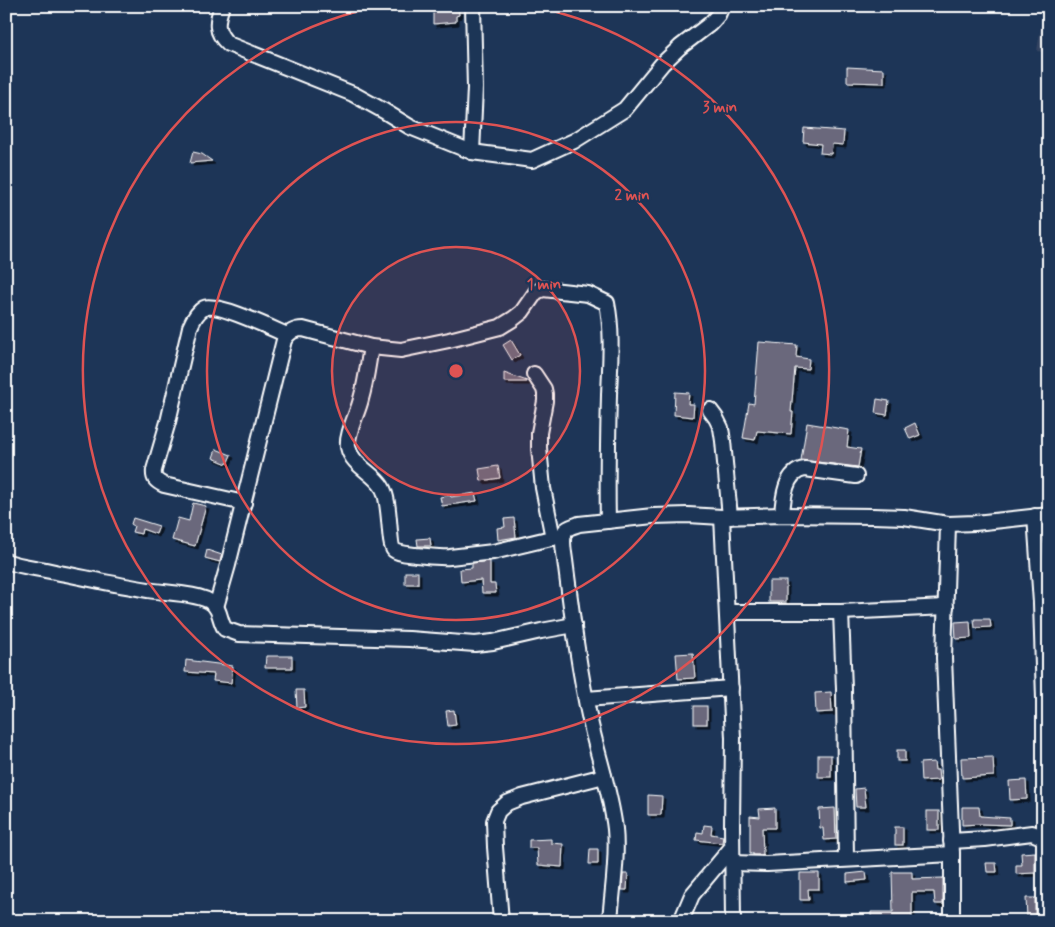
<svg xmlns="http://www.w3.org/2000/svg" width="1055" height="927" font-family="Mynerve,sans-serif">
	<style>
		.built { fill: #344462 }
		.building { fill: #6a687c; stroke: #fff; filter: url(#shadow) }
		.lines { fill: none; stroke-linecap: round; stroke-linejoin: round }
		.minor-casing { stroke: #fff; stroke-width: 18 }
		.minor { stroke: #1d3557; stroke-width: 14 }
		.ring { fill: none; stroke: #de5353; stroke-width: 2.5 }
		.centre { fill: #de5353; stroke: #1d3557; stroke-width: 2.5 }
		.ring-label { font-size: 15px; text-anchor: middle; font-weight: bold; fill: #de5353; stroke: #1d3557; stroke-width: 4.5; stroke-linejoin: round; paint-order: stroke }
	</style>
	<defs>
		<filter id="shadow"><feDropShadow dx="3" dy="3" stdDeviation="0" flood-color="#0009"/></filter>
	</defs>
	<rect width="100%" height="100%" fill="#1d3557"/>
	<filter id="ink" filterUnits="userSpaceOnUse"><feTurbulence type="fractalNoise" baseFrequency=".02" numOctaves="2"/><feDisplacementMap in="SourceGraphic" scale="10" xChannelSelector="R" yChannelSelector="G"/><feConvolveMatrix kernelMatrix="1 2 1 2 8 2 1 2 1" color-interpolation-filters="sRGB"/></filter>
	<g filter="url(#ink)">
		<path class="built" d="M 1044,6 L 1049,6 L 1049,53 L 1037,51 Z"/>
		<g class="building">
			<path d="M 458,7 L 459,15 L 456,16 L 456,22 L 433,24 L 433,10 Z"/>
			<path d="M 847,67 L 884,69 L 884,83 L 847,82 Z"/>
			<path d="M 804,128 L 844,131 L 843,145 L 832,144 L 831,154 L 820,153 L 821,144 L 803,142 Z"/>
			<path d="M 193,152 L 202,154 L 212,161 L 190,163 Z"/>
			<path d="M 511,340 L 520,355 L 512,360 L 503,345 Z"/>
			<path d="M 759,342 L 797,345 L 796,357 L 809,359 L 808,369 L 795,368 L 791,412 L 793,412 L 791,434 L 757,431 L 755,440 L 743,438 L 749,403 L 754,404 Z"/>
			<path d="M 504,373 L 527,381 L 527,382 L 504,382 Z"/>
			<path d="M 675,392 L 689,393 L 688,404 L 694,404 L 693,417 L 674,415 Z"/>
			<path d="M 877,399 L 889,401 L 887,415 L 875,413 Z"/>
			<path d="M 807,423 L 849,430 L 847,447 L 861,449 L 858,467 L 801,460 Z"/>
			<path d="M 915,423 L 920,435 L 910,439 L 905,428 Z"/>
			<path d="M 216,449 L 231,455 L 227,464 L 213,458 Z"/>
			<path d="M 498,466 L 500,478 L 481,481 L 479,469 Z"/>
			<path d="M 475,493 L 477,501 L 442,506 L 440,497 L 450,495 L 451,497 Z"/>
			<path d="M 193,503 L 206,506 L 195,546 L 172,540 L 178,518 L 189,521 Z"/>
			<path d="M 133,518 L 159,526 L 156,534 L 142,529 L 141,534 L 132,532 L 134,526 L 131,524 Z"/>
			<path d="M 514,518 L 516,537 L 498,540 L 497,528 L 505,527 L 504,519 Z"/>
			<path d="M 430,538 L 431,546 L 418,546 L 417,539 Z"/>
			<path d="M 207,550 L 222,555 L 220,562 L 205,558 Z"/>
			<path d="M 490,561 L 490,584 L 495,584 L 496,593 L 482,593 L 481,580 L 461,582 L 460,569 L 472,568 L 472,563 Z"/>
			<rect x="405" y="572" width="13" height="12"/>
			<rect x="769" y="581" width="17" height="21"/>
			<path d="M 974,619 L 990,619 L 991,627 L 975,628 Z"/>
			<path d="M 970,621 L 971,638 L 956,639 L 955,622 Z"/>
			<path d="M 693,653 L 695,678 L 678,679 L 676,654 Z"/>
			<path d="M 266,656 L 292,656 L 292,668 L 265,668 Z"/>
			<path d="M 186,660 L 233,666 L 231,683 L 213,681 L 214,674 L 185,672 Z"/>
			<path d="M 296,690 L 304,690 L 305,707 L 297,708 Z"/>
			<path d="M 831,692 L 832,712 L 816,713 L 815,693 Z"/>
			<rect x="694" y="706" width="13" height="18"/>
			<path d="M 454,710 L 456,725 L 448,726 L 446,711 Z"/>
			<rect x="897" y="750" width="8" height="11"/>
			<rect x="818" y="755" width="13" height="22"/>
			<path d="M 993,757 L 994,776 L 962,778 L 961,758 Z"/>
			<path d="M 934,762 L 935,770 L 938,770 L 939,780 L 921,781 L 920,763 Z"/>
			<path d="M 1026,780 L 1027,799 L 1010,800 L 1009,781 Z"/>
			<path d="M 864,788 L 866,807 L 856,807 L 855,789 Z"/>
			<path d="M 648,795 L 662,796 L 661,815 L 648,815 Z"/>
			<path d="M 962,807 L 979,807 L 980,816 L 1010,818 L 1010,825 L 980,824 L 962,825 Z"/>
			<path d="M 775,808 L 775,828 L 762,828 L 763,855 L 753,855 L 753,853 L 750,853 L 750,816 L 760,817 L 759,809 Z"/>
			<path d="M 835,808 L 836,839 L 824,840 L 823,828 L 820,828 L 819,809 Z"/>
			<rect x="927" y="811" width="12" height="19"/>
			<path d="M 704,825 L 712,826 L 711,834 L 723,836 L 722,843 L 696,840 L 697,832 L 703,833 Z"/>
			<rect x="895" y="827" width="8" height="18"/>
			<path d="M 551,839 L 551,843 L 563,844 L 562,867 L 538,865 L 537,848 L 529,848 L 529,840 Z"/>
			<path d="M 590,849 L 598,849 L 598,864 L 589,864 Z"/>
			<path d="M 1035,852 L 1035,873 L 1016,874 L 1016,865 L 1022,865 L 1021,853 Z"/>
			<path d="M 986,863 L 996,863 L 997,872 L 987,872 Z"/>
			<path d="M 866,872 L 867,880 L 847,882 L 847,874 Z"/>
			<path d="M 892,872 L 912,872 L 912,879 L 943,878 L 943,904 L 935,904 L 934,892 L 912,892 L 912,921 L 871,921 L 871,912 L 893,912 Z"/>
			<path d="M 800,873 L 819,873 L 819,889 L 808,889 L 809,900 L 800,900 Z"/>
			<path d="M 623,874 L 628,874 L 627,890 L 622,890 Z"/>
			<path d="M 1026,898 L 1035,898 L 1035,917 L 1027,917 Z"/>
		</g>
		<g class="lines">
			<defs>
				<g id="minor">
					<path d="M 222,6 C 216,22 215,32 228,44 L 353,94 L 384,111 L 410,127 L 472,152 L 532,160 L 574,141 L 625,109 L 662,64 L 680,47 L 710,24 L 718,15 L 722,6"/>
					<path d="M 472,152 L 475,88 L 473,6"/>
					<path d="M 371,347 C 368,364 366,382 361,399 C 358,413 346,434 348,447 C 352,466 373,472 382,487 C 391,500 388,544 394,550 C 399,554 410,554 416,555 C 427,556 439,558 450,557 L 493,552 L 564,535"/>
					<path d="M 534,374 L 544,389 L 545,394 L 545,401 L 539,433 L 539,448 L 543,488 L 553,538"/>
					<path d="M 710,410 L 716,418 L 721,428 L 723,441 L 730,517"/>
					<path d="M 244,503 L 164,485 C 156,481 153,479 154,470 L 168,422 L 190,327 C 193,320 197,312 204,308 C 216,302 273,329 287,335"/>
					<path d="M 782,515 C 783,499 785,471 805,469 L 856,476"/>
					<path d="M 1035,516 L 1041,603 L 1044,699 L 1044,921"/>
					<path d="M 722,517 L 733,738 L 732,825 L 733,921"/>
					<path d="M 948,524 L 944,658 L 952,854 L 952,921"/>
					<path d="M 6,561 C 21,567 39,568 55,572 C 86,578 117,585 148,590 C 164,593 200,593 212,603 C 221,610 219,620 225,629 L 239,634 L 409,639 L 475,644 L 493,642 L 541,631 L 574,625"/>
					<path d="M 216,607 L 228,565 L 284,340 C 289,332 294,329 303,329 L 371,347 L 401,350 L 449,340 L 500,327 L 513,319 L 522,312 L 536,292 L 543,289 L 588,294 L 607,303 C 613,333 610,364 609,395 C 608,437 607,479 608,521"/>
					<path d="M 727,612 L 841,612 L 946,607"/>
					<path d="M 841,612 L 844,689 L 846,859"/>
					<path d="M 586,699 L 731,688"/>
					<path d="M 951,841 L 985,839 L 1032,833 L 1044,838"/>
					<path d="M 732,863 L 767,864 L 952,854"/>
					<path d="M 501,921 L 495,847 L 494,821 L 498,811 L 507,803 L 522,797 L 604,776"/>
					<path d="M 610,921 C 612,891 618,859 615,829 C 611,794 599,760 591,725 C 579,671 572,615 565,560 C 564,552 561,538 565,531 C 568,527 575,526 579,524 L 653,516 L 688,515 L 722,517 L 782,515 L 873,516 L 904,517 L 948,524 L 975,523 L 1049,515"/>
					<path d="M 681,921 L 692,895 L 732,847"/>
				</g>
			</defs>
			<use href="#minor" class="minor-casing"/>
			<use href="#minor" class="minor"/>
		</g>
	</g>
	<circle cx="456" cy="371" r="124" fill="#de5353" fill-opacity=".12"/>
	<g class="ring">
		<circle cx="456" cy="371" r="124"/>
		<circle cx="456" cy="371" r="249"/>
		<path d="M537 7A373 373 0 1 1 375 7"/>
	</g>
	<circle cx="456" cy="371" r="8" class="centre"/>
	<g class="ring-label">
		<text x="720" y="112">3 min</text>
		<text x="632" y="200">2 min</text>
		<text x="544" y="289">1 min</text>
	</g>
	<rect width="1055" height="927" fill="none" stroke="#1d3557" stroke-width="25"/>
	<rect x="12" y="12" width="1030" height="902" fill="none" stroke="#fff" stroke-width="2" filter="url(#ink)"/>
</svg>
